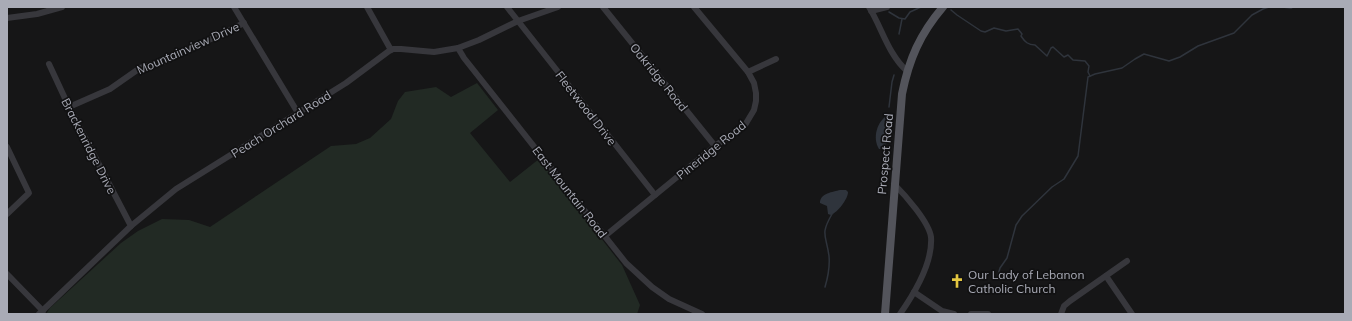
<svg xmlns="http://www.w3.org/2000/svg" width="1352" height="321" font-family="Mulish,sans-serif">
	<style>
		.green { fill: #222a24 }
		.water { fill: #2f343c }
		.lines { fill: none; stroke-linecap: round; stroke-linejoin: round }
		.stream { stroke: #2f343c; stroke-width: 1.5 }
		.minor { stroke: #37373c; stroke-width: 6 }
		.major { stroke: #53545b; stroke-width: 8 }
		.labels { text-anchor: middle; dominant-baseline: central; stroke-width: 3.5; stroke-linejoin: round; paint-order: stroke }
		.street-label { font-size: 12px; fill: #a9abb6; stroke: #111112 }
		.poi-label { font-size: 12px; fill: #a9abb6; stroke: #111112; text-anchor: start }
	</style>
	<rect width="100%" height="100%" fill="#161617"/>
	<path class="green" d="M 477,83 L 498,110 L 470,133 L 510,182 L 539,159 L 622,265 L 640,305 L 637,314 L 46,314 L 50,308 L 121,243 L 138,231 L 162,219 L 189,220 L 210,227 L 331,146 L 356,144 L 370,138 L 391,119 L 398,101 L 405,92 L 436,87 L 451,97 Z"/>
	<g class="water">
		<path d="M 888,115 C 896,126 891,142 881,149 L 879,149 C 872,138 877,121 888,115 Z"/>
		<path d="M 840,190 L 846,190 L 848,192 C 848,199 838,212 831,215 L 828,214 L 827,206 L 820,203 C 820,193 833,192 840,190 Z"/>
	</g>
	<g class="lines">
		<g class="stream">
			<path d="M 1282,7 L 1291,8 L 1293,7"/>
			<path d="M 951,10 L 957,15 L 981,31 L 985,32 L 994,28 L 1006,31 L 1018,29 L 1022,34 L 1021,36 C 1025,42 1028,45 1035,45 L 1047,56 L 1051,48 L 1053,47 L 1064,57 L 1068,55 L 1073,60 L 1085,61 L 1089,66 L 1088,72 L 1090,76"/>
			<path d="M 889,12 L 899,18 L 905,19 L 910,12 L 921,7"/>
			<path d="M 899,34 L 902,19"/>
			<path d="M 889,107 L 892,82 L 894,75"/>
			<path d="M 998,275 L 1000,268 L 1007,258 L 1016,225 L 1022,216 L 1052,187 L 1064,179 L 1078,156 L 1088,77 L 1095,74 L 1122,68 L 1135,59 L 1144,54 L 1169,61 L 1180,57 L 1198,46 L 1234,33 L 1252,15 L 1263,9 L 1269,7"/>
			<path d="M 825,287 C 828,277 830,267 829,256 C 826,234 820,235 832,214"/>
		</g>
		<g class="minor">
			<path d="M 234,7 L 298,113"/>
			<path d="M 367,7 L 391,50"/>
			<path d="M 507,7 L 655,195"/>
			<path d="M 603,7 L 715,146"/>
			<path d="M 869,7 C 882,28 888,54 907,71"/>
			<path d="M 871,11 L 887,7"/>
			<path d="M 7,18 L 37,14 L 62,7"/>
			<path d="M 458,48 L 464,58 L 626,263 L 652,287 L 669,299 L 702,314"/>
			<path d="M 49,64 L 69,107 L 131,226"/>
			<path d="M 748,72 L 776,59"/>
			<path d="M 69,107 L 110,89 L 140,68 L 163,62 L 244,23"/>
			<path d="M 7,147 L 29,193 L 7,214"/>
			<path d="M 894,184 C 905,195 929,222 931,237 C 933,263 914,294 900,314"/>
			<path d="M 605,236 L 715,146 L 745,125 L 754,110 L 756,101 L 756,93 L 754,83 L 748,72 L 694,7"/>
			<path d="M 7,274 L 43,311"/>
			<path d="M 1106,276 L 1132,314"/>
			<path d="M 914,292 L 942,311 L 954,314"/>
			<path d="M 39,314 L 131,226 L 176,189 L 346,83 L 389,51 L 393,49 L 401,49 L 434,52 L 458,48 L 479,40 L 518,21 L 558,7"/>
			<path d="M 971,314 L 988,314"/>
			<path d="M 1061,314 L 1064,306 L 1070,301 L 1127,261"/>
		</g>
		<path class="major" d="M 885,314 L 902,94 C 909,59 920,34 943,7"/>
	</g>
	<defs>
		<symbol id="church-bare" viewBox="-9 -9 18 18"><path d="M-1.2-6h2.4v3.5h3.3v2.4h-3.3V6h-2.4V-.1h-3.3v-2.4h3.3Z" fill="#e4c741" stroke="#111112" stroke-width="2.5" paint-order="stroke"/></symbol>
	</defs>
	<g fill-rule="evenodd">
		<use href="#church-bare" x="947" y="271" width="20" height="20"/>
	</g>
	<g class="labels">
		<g class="street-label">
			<text transform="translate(188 48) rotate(-24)">Mountainview Drive</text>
			<text transform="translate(659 77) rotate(51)">Oakridge Road</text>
			<text transform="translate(586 108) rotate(52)">Fleetwood Drive</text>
			<text transform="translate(281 124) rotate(-32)">Peach Orchard Road</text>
			<text transform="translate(89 146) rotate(63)">Brackenridge Drive</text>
			<text transform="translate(711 150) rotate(-39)">Pineridge Road</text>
			<text transform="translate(885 154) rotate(-85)">Prospect Road</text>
			<text transform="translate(570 192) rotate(52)">East Mountain Road</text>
		</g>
		<g class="poi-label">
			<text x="968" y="274">Our Lady of Lebanon<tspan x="968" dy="14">Catholic Church</tspan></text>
		</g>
	</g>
	<rect width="1352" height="321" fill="none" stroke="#a9abb6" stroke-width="16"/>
</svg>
